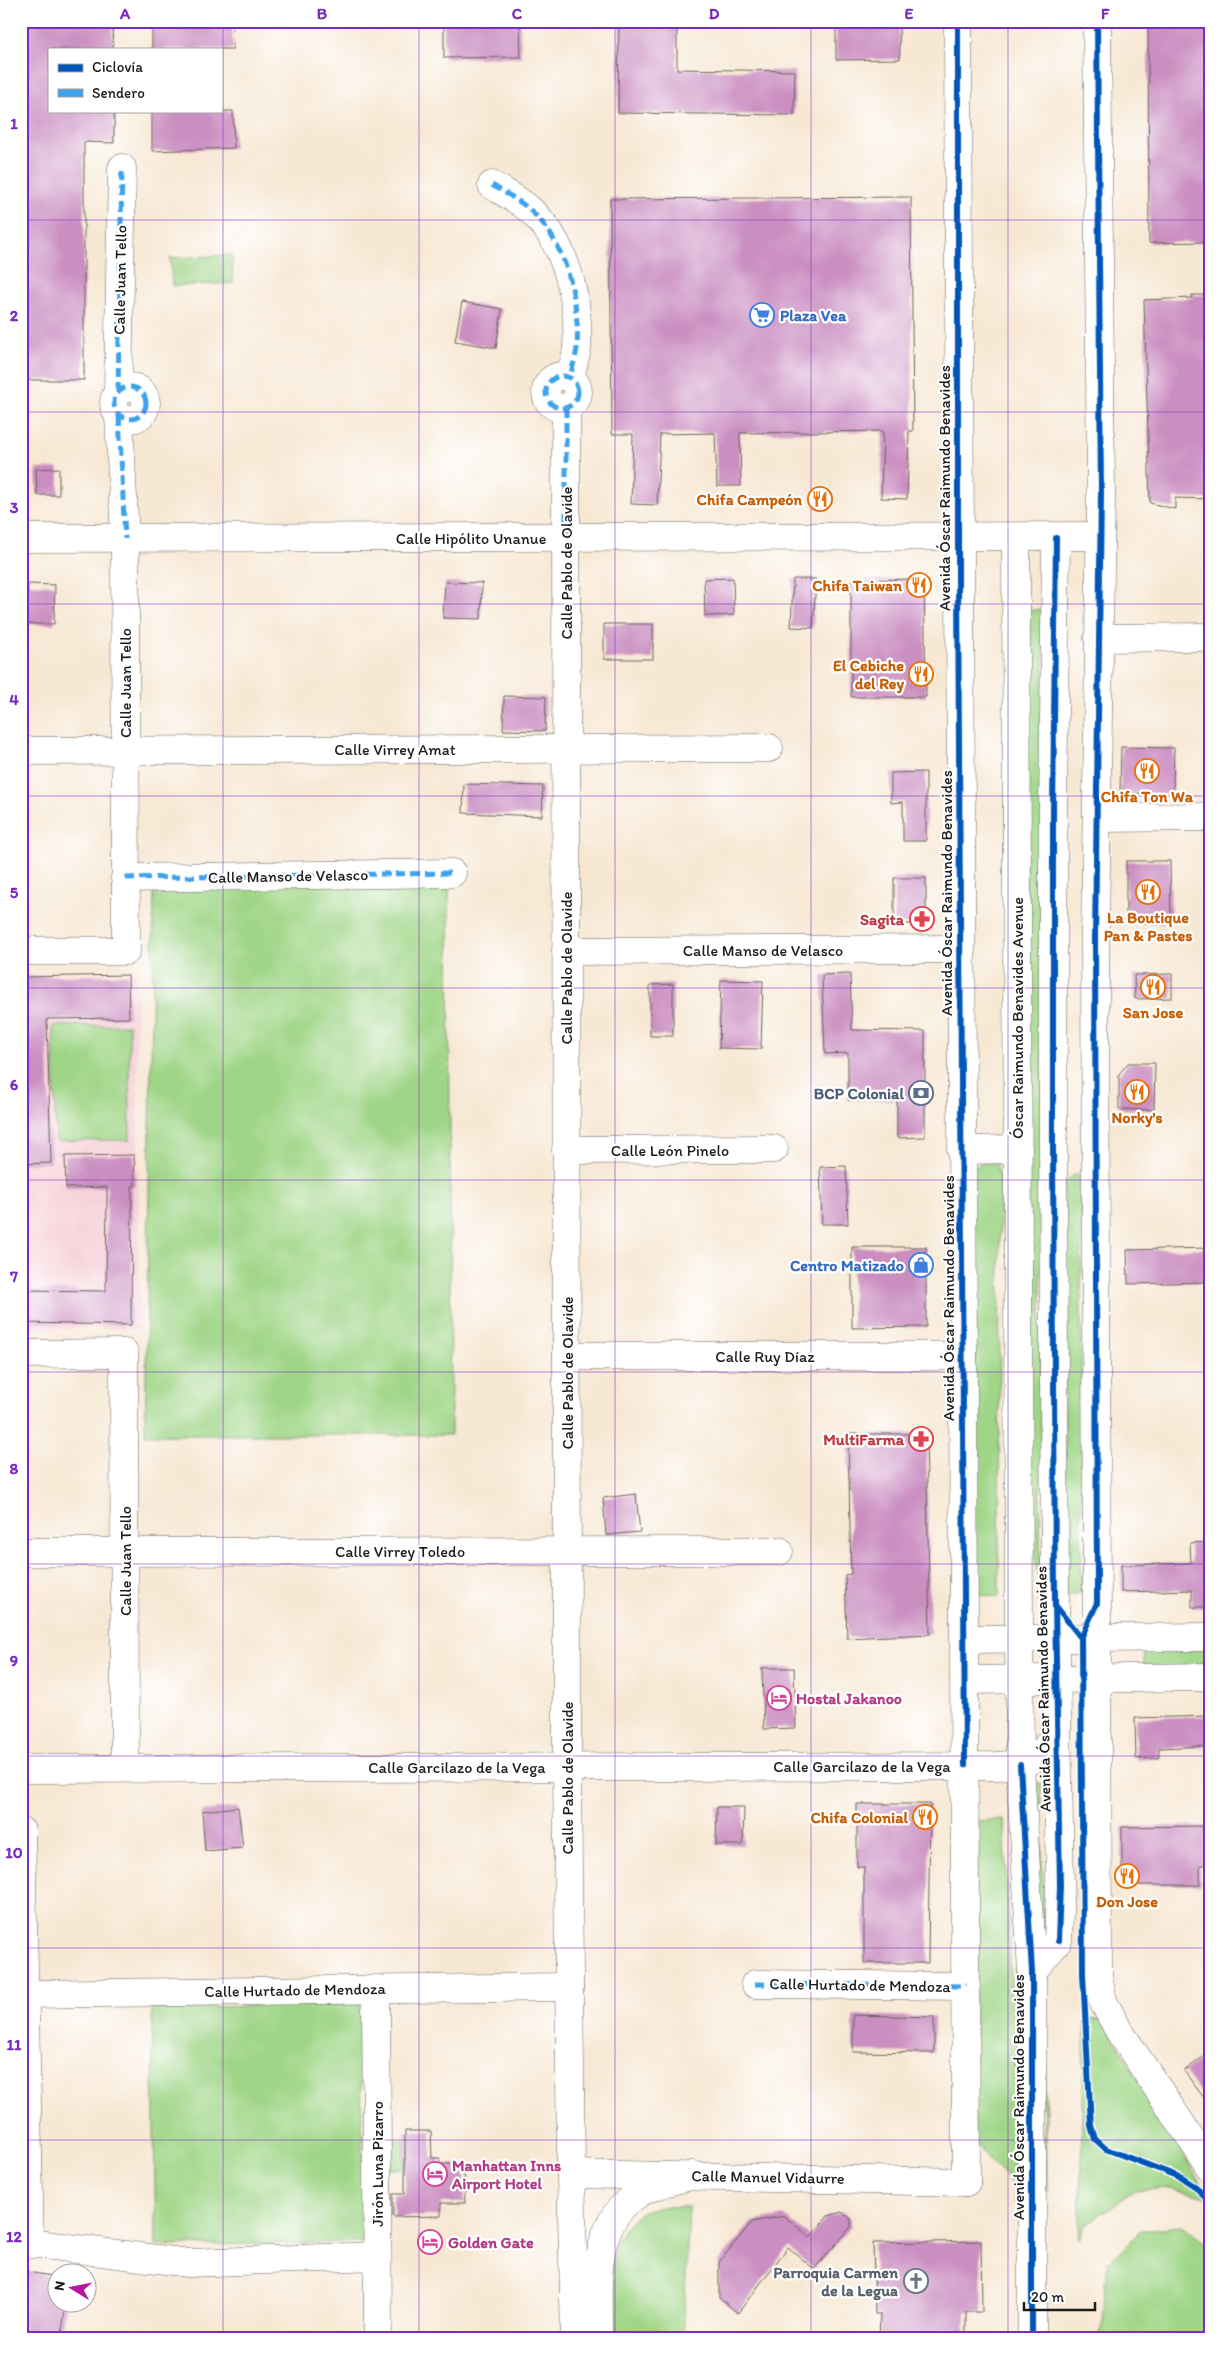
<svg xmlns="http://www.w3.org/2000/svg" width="1231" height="2360" font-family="Itim,sans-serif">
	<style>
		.built { fill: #f6cfd7 }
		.green { fill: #9fd586; stroke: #5e7851 }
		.building { fill: #ca8ec1 }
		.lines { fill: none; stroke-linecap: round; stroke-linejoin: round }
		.minor-casing { stroke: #69635c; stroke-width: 29 }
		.major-casing { stroke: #69635c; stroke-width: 29 }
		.minor { stroke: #fff; stroke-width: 28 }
		.major { stroke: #fff; stroke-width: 28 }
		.quiet { stroke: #3da2ea; stroke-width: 5; stroke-dasharray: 10 5; stroke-linecap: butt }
		.cycleway-casing { stroke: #fff; stroke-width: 9 }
		.cycleway { stroke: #0057b8; stroke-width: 6 }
		.grid { fill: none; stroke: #7b2cbf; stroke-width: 1; stroke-opacity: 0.55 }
		.labels { text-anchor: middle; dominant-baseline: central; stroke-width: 4.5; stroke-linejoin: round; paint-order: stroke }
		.street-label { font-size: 16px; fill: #1c1c1c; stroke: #fff }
		.shop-label { font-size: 16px; font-weight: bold; fill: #366cbe; stroke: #fff; text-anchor: start }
		.food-label { font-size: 16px; font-weight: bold; fill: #c56008; stroke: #fff }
		.health-label { font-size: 16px; font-weight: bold; fill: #be3a42; stroke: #fff; text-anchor: end }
		.service-label { font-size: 16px; font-weight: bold; fill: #4e5e75; stroke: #fff; text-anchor: end }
		.hotel-label { font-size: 16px; font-weight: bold; fill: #b23c85; stroke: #fff; text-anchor: start }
		.worship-label { font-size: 16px; font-weight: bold; fill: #5b616d; stroke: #fff; text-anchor: end }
		.neatline { fill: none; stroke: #7b2cbf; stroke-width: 2 }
		.grid-label { font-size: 16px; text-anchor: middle; font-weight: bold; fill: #7b2cbf }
	</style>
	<rect width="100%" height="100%" fill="#fff"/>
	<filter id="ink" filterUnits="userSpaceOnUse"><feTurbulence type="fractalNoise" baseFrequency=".02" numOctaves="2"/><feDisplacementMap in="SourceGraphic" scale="10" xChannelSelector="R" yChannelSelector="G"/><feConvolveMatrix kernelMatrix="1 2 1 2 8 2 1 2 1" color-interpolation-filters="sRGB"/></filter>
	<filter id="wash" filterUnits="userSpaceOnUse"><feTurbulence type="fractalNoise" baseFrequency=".0096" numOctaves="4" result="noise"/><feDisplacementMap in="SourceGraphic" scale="20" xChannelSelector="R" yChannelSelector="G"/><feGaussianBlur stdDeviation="1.12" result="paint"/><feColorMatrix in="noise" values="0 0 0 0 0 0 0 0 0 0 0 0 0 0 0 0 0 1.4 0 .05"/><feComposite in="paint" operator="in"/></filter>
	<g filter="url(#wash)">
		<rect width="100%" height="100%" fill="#f7e8d4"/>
		<path class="built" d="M 136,973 L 140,1329 L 21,1329 L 21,975 Z"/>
		<g class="green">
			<path d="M 232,255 L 233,283 L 172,286 L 170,258 Z"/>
			<path d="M 1044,609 L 1040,1592 L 1025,1488 L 1026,611 Z"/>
			<path d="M 449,880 L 451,1435 L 145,1435 L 154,886 Z"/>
			<path d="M 129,1025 L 130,1140 L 56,1141 L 53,1026 Z"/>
			<path d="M 981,1162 L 996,1164 L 1000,1179 L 999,1597 L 973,1594 L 968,1175 Z"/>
			<path d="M 1081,1174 L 1081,1593 L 1065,1596 L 1064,1184 L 1072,1176 Z"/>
			<path d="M 1144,1648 L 1210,1648 L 1210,1669 L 1144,1668 Z"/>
			<path d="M 1041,1783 L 1047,2194 L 1029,1784 Z"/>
			<path d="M 1004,1819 L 1022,2231 L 1015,2186 L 990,2162 L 973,2139 L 977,1821 Z"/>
			<path d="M 360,2004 L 364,2242 L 156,2246 L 152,2008 Z"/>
			<path d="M 1085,2019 L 1103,2020 L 1209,2198 L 1171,2188 L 1133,2191 L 1085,2225 L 1079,2240 Z"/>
			<path d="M 388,2140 L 404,2140 L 405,2169 L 389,2168 Z"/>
			<path d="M 689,2207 L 683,2339 L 617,2339 C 614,2301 601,2251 631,2221 C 636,2216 643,2210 650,2209 C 662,2206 676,2207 689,2207 Z"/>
			<path d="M 1182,2226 L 1210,2246 L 1210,2339 L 1100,2339 L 1108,2263 L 1141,2230 Z"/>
		</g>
		<g id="blocks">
			<g class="building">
				<path d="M 24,21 L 112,21 L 113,49 L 49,49 L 49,111 L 114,111 L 114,143 L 84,142 L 84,380 L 21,380 L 21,173 L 27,173 Z"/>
				<path d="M 152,21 L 232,21 L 233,49 L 152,49 Z"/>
				<path d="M 444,21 L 520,21 L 521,57 L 444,58 Z"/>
				<path d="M 619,21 L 677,21 L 677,69 L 795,71 L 794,115 L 618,113 Z"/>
				<path d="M 836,21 L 899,21 L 900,59 L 836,60 Z"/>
				<path d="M 1148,21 L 1210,21 L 1210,242 L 1149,243 Z"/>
				<path d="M 152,111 L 233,111 L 234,148 L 152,151 Z"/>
				<path d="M 911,197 L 913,431 L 909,431 L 907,499 L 881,498 L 883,431 L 740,433 L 741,486 L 717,486 L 715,433 L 660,434 L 657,505 L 631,504 L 633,434 L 612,434 L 610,199 Z"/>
				<path d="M 1192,295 L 1210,295 L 1210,499 L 1175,498 L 1175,509 L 1150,503 L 1144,300 L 1192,298 Z"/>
				<path d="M 462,302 L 502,309 L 496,348 L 455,341 Z"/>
				<path d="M 59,468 L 59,495 L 37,495 L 36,469 Z"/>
				<path d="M 733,578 L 734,615 L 705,616 L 704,579 Z"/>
				<path d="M 793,579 L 816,579 L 813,628 L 791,627 Z"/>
				<path d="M 924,579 L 926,697 L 851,697 L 851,580 Z"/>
				<path d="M 445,582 L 482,583 L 481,619 L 443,618 Z"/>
				<path d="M 28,584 L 55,585 L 54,624 L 27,624 Z"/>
				<rect x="604" y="624" width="49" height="35"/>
				<path d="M 504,696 L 546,697 L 545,731 L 503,730 Z"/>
				<path d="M 1121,747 L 1174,748 L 1173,794 L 1120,793 Z"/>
				<path d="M 926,772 L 926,841 L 903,841 L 903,802 L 891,803 L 891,773 Z"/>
				<path d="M 464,784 L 543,786 L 542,816 L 463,813 Z"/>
				<path d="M 1126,861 L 1170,861 L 1171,923 L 1126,923 Z"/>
				<rect x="894" y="878" width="32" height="46"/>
				<path d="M 850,974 L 852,1030 L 925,1031 L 925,1137 L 897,1138 L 897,1100 L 848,1100 L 848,1053 L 825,1054 L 822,975 Z"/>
				<path d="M 1172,974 L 1172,998 L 1135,999 L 1134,975 Z"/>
				<path d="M 128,975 L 129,1018 L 47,1019 L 51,1163 L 21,1164 L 21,977 Z"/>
				<path d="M 721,980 L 763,981 L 761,1049 L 719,1048 Z"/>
				<path d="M 673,984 L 673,1036 L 650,1036 L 650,985 Z"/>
				<path d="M 1128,1063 L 1155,1063 L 1154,1110 L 1119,1109 L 1119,1074 Z"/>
				<path d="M 134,1155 L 135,1186 L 132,1186 L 131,1325 L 21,1323 L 21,1290 L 106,1291 L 107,1187 L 66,1188 L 65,1156 Z"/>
				<path d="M 846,1166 L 848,1224 L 822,1224 L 820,1167 Z"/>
				<path d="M 852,1247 L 926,1247 L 926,1327 L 852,1328 Z"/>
				<path d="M 1210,1248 L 1210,1282 L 1128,1284 L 1127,1250 Z"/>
				<path d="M 848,1434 L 926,1434 L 930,1634 L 847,1638 L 845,1575 L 851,1574 Z"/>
				<path d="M 636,1494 L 640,1532 L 606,1535 L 603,1498 Z"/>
				<path d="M 1209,1542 L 1210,1607 L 1192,1607 L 1192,1590 L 1121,1592 L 1121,1565 L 1191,1563 L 1190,1543 Z"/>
				<path d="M 762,1668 L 794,1668 L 796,1728 L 764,1729 Z"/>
				<path d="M 1210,1716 L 1210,1746 L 1159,1748 L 1159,1758 L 1136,1759 L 1135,1718 Z"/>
				<path d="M 857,1804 L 930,1804 L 928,1963 L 864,1963 L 864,1867 L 857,1867 Z"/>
				<path d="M 238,1807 L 243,1848 L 205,1851 L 202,1811 Z"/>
				<path d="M 717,1807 L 744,1807 L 743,1845 L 716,1845 Z"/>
				<path d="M 1210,1826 L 1210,1865 L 1200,1865 L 1200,1885 L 1122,1885 L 1122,1827 Z"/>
				<path d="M 853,2015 L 934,2017 L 934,2053 L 853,2052 Z"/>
				<path d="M 1210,2052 L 1210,2106 L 1184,2071 Z"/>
				<path d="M 405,2131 L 431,2131 L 432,2158 L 440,2158 L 440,2164 L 464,2164 L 465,2203 L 441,2203 L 441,2216 L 393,2217 L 393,2194 L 405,2194 Z"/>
				<path d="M 842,2212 L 851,2219 L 851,2227 L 814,2269 L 788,2247 L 738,2313 L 719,2298 L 719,2262 L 752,2222 L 784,2216 L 810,2237 L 828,2216 Z"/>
				<path d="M 981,2241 L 982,2312 L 966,2312 L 966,2339 L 879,2339 L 880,2314 L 875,2314 L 873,2243 Z"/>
				<path d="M 21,2271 L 58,2277 L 58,2302 L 66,2302 L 61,2339 L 21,2339 Z"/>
			</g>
		</g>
	</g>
	<g filter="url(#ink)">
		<use href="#blocks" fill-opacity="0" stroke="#69635c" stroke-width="1"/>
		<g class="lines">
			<defs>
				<g id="minor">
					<path d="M 492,185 C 505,193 519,200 530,210 C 566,241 580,302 577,348 C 576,357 572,368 570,377"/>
					<circle cx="562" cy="392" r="16"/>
					<circle cx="130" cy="403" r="16"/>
					<path d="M 118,392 L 122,168"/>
					<path d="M 566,407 L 567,1767 L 571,2174 L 575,2339"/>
					<path d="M 21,538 L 1100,536"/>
					<path d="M 1098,638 L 1210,637"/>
					<path d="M 21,751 L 769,748"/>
					<path d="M 1097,818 L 1210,817"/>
					<path d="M 125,878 L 452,873"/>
					<path d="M 21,951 L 126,951 L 125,539 L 119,416"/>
					<path d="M 566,951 L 960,949"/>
					<path d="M 566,1150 L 774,1149"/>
					<path d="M 21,1354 L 124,1353 L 125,1768"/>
					<path d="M 567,1356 L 963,1356"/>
					<path d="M 21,1552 L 779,1551"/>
					<path d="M 965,1639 L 1210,1637"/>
					<path d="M 965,1680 L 1210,1677"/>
					<path d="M 21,1769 L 996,1766 C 1031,1764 1040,1762 1057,1730"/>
					<path d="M 21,1831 L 30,2244"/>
					<path d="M 755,1984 L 966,1986"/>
					<path d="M 376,1989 L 378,2339"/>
					<path d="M 21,1994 L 569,1987"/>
					<path d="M 571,2174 L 966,2182"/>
					<path d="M 21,2242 L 189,2263 L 377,2256"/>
				</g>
				<g id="major">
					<path d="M 958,21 C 956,742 965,1462 966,2182"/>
					<path d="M 1097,21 L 1101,494 L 1095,938 L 1098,1976 L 1103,2001 L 1118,2029 L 1210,2167"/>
					<path d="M 1016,537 L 1019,1639 L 1020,1765 L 1032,1972 L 1032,2339"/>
					<path d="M 961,1150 L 1018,1149"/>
					<path d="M 1032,1972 L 1058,1941 L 1060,1886 L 1055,1605 L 1053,1145 L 1053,814 L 1056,538"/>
					<path d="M 598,2339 C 599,2289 589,2224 638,2194 C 653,2184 675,2181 692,2175"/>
				</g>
			</defs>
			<use href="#minor" class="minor-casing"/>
			<use href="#major" class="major-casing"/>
			<use href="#minor" class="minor"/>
			<use href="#major" class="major"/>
			<g class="quiet">
				<path d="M 492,185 C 505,193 519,200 530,210 C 566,241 580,302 577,348 C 576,357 572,368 570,377"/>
				<circle cx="562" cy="392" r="16"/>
				<circle cx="130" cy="403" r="16"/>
				<path d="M 118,392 L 122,168"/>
				<path d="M 566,407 L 566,538"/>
				<path d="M 119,416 L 125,539"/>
				<path d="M 125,878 L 452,873"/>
				<path d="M 755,1984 L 966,1986"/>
			</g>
			<defs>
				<g id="cycleway">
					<path d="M 958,21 L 958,578 L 965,1765"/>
					<path d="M 1056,538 L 1053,814 L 1053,1145 L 1055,1605 L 1060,1886 L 1058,1941"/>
					<path d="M 1055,1605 L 1081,1638 L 1083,1974 L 1091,2126 L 1095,2139 L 1106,2149 L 1182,2178 L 1196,2187 L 1210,2203"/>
					<path d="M 1081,1638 L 1097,1603 L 1095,938 L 1101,494 L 1097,21"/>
					<path d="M 1020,1765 L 1032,1972 L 1032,2339"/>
				</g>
			</defs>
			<use href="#cycleway" class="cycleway-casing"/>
			<use href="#cycleway" class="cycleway"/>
		</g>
	</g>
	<path class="grid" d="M 223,21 L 223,2339M 419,21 L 419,2339M 615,21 L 615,2339M 811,21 L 811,2339M 1008,21 L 1008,2339M 21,220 L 1210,220M 21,412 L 1210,412M 21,604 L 1210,604M 21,796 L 1210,796M 21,988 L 1210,988M 21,1180 L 1210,1180M 21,1372 L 1210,1372M 21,1564 L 1210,1564M 21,1756 L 1210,1756M 21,1948 L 1210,1948M 21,2140 L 1210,2140"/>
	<defs>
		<symbol id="supermarket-ring" viewBox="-11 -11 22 22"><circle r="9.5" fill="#fff" stroke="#3f7fe0" stroke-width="1.5"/><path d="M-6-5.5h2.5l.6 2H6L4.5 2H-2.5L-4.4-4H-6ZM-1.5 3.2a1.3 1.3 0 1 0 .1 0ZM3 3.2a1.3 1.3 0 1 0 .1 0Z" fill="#3f7fe0"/></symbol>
		<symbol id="restaurant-ring" viewBox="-11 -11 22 22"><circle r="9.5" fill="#fff" stroke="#e8710a" stroke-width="1.5"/><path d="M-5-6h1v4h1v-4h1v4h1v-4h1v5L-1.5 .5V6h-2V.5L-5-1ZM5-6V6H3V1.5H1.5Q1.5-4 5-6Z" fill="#e8710a"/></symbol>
		<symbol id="pharmacy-ring" viewBox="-11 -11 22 22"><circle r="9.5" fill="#fff" stroke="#e0444e" stroke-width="1.5"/><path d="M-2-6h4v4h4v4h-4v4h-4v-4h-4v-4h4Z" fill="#e0444e"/></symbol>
		<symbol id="bank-ring" viewBox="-11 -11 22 22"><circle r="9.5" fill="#fff" stroke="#5c6f8a" stroke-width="1.5"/><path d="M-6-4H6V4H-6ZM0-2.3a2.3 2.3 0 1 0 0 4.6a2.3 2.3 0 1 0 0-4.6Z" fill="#5c6f8a"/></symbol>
		<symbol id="shop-ring" viewBox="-11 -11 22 22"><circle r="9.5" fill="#fff" stroke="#3f7fe0" stroke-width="1.5"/><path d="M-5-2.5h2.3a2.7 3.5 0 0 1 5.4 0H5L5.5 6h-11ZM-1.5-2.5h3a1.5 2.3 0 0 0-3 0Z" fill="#3f7fe0"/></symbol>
		<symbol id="hotel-ring" viewBox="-11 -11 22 22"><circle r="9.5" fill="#fff" stroke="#d1479c" stroke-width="1.5"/><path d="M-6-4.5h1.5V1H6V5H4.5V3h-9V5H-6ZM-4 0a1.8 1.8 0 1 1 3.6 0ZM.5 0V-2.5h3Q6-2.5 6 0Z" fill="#d1479c"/></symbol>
		<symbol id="church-ring" viewBox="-11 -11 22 22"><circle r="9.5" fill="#fff" stroke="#6b7280" stroke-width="1.5"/><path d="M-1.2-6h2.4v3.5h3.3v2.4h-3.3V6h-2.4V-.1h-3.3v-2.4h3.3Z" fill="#6b7280"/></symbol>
	</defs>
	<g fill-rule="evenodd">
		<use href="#supermarket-ring" x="748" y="301" width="28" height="28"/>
		<use href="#restaurant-ring" x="806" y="485" width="28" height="28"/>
		<use href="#restaurant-ring" x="905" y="571" width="28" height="28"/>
		<use href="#restaurant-ring" x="907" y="660" width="28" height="28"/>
		<use href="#restaurant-ring" x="1133" y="757" width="28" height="28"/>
		<use href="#restaurant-ring" x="1134" y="878" width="28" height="28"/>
		<use href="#pharmacy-ring" x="908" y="905" width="28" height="28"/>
		<use href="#restaurant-ring" x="1139" y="973" width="28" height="28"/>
		<use href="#restaurant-ring" x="1123" y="1078" width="28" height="28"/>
		<use href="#bank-ring" x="907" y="1079" width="28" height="28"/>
		<use href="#shop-ring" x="907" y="1251" width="28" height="28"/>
		<use href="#pharmacy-ring" x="907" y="1425" width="28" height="28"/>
		<use href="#hotel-ring" x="765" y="1684" width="28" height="28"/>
		<use href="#restaurant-ring" x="911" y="1803" width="28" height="28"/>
		<use href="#restaurant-ring" x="1113" y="1862" width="28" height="28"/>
		<use href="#hotel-ring" x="421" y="2160" width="28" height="28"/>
		<use href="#hotel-ring" x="416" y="2228" width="28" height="28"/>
		<use href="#church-ring" x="902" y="2267" width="28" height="28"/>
	</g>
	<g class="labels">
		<g class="street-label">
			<text transform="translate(120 280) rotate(-89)">Calle Juan Tello</text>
			<text transform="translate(944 488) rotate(-90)">Avenida Óscar Raimundo Benavides</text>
			<text x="471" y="538">Calle Hipólito Unanue</text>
			<text transform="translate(566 563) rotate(-90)">Calle Pablo de Olavide</text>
			<text transform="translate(125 683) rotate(-90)">Calle Juan Tello</text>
			<text x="395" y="749">Calle Virrey Amat</text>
			<text transform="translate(288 876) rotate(-1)">Calle Manso de Velasco</text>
			<text transform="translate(946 893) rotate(-90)">Avenida Óscar Raimundo Benavides</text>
			<text x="763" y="950">Calle Manso de Velasco</text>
			<text transform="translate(566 968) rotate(-90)">Calle Pablo de Olavide</text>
			<text transform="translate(1017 1018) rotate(-90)">Óscar Raimundo Benavides Avenue</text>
			<text x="670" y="1150">Calle León Pinelo</text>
			<text transform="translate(948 1298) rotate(-90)">Avenida Óscar Raimundo Benavides</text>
			<text x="765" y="1356">Calle Ruy Díaz</text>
			<text transform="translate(567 1373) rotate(-90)">Calle Pablo de Olavide</text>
			<text x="400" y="1551">Calle Virrey Toledo</text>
			<text transform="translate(125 1561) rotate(-90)">Calle Juan Tello</text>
			<text transform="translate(1043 1689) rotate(-91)">Avenida Óscar Raimundo Benavides</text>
			<text x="862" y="1766">Calle Garcilazo de la Vega</text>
			<text x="457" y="1767">Calle Garcilazo de la Vega</text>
			<text transform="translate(567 1778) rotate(-90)">Calle Pablo de Olavide</text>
			<text transform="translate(860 1985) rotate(1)">Calle Hurtado de Mendoza</text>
			<text transform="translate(295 1990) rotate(-1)">Calle Hurtado de Mendoza</text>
			<text transform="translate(1018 2097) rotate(-90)">Avenida Óscar Raimundo Benavides</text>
			<text transform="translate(377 2164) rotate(-90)">Jirón Luna Pizarro</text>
			<text transform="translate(768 2177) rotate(1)">Calle Manuel Vidaurre</text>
		</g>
		<g class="shop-label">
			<text x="780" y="315">Plaza Vea</text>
			<text x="904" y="1265" text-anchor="end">Centro Matizado</text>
		</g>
		<g class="food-label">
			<text x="802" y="499" text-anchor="end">Chifa Campeón</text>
			<text x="902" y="585" text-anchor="end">Chifa Taiwan</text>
			<text x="904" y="665" text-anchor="end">El Cebiche<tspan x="904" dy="18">del Rey</tspan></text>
			<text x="1147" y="796">Chifa Ton Wa</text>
			<text x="1148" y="917">La Boutique<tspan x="1148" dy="18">Pan &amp; Pastes</tspan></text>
			<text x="1153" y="1012">San Jose</text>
			<text x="1137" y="1117">Norky's</text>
			<text x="908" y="1817" text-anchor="end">Chifa Colonial</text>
			<text x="1127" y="1901">Don Jose</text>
		</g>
		<g class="health-label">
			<text x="904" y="919">Sagita</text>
			<text x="904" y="1439">MultiFarma</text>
		</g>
		<g class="service-label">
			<text x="904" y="1093">BCP Colonial</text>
		</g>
		<g class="hotel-label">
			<text x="796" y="1698">Hostal Jakanoo</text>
			<text x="452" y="2165">Manhattan Inns<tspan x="452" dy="18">Airport Hotel</tspan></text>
			<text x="448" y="2242">Golden Gate</text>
		</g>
		<g class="worship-label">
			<text x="898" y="2272">Parroquia Carmen<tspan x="898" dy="18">de la Legua</tspan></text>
		</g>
	</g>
	<rect width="1231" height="2360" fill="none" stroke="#fff" stroke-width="55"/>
	<rect x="48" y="48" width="175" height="65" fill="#ffffff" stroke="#a4a4a4"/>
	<rect x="58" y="64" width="25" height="8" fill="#0057b8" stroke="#a4a4a4"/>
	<text x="92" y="72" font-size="15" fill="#1c1c1c">Ciclovía</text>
	<rect x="58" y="89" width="25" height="8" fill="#3da2ea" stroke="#a4a4a4"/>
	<text x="92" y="98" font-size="15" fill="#1c1c1c">Sendero</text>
	<g transform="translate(72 2288) rotate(280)"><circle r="24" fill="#ffffff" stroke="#a4a4a4"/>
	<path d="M0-4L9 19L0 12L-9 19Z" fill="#b5179e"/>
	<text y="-8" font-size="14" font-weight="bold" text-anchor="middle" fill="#1c1c1c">N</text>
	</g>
	<path d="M1024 2302v8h71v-8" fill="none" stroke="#1c1c1c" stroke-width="2.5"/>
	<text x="1031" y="2302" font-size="15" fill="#1c1c1c" stroke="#ffffff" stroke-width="4" paint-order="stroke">20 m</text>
	<rect x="28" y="28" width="1176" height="2304" class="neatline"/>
	<g class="grid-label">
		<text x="125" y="19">A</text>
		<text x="322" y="19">B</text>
		<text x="517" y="19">C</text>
		<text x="714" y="19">D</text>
		<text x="909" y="19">E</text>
		<text x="1105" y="19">F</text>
		<text x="14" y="129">1</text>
		<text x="14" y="321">2</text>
		<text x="14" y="513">3</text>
		<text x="14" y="705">4</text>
		<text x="14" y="898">5</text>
		<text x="14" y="1090">6</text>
		<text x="14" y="1282">7</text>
		<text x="14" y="1474">8</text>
		<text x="14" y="1666">9</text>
		<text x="14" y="1858">10</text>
		<text x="14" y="2050">11</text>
		<text x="14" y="2242">12</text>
	</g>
</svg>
